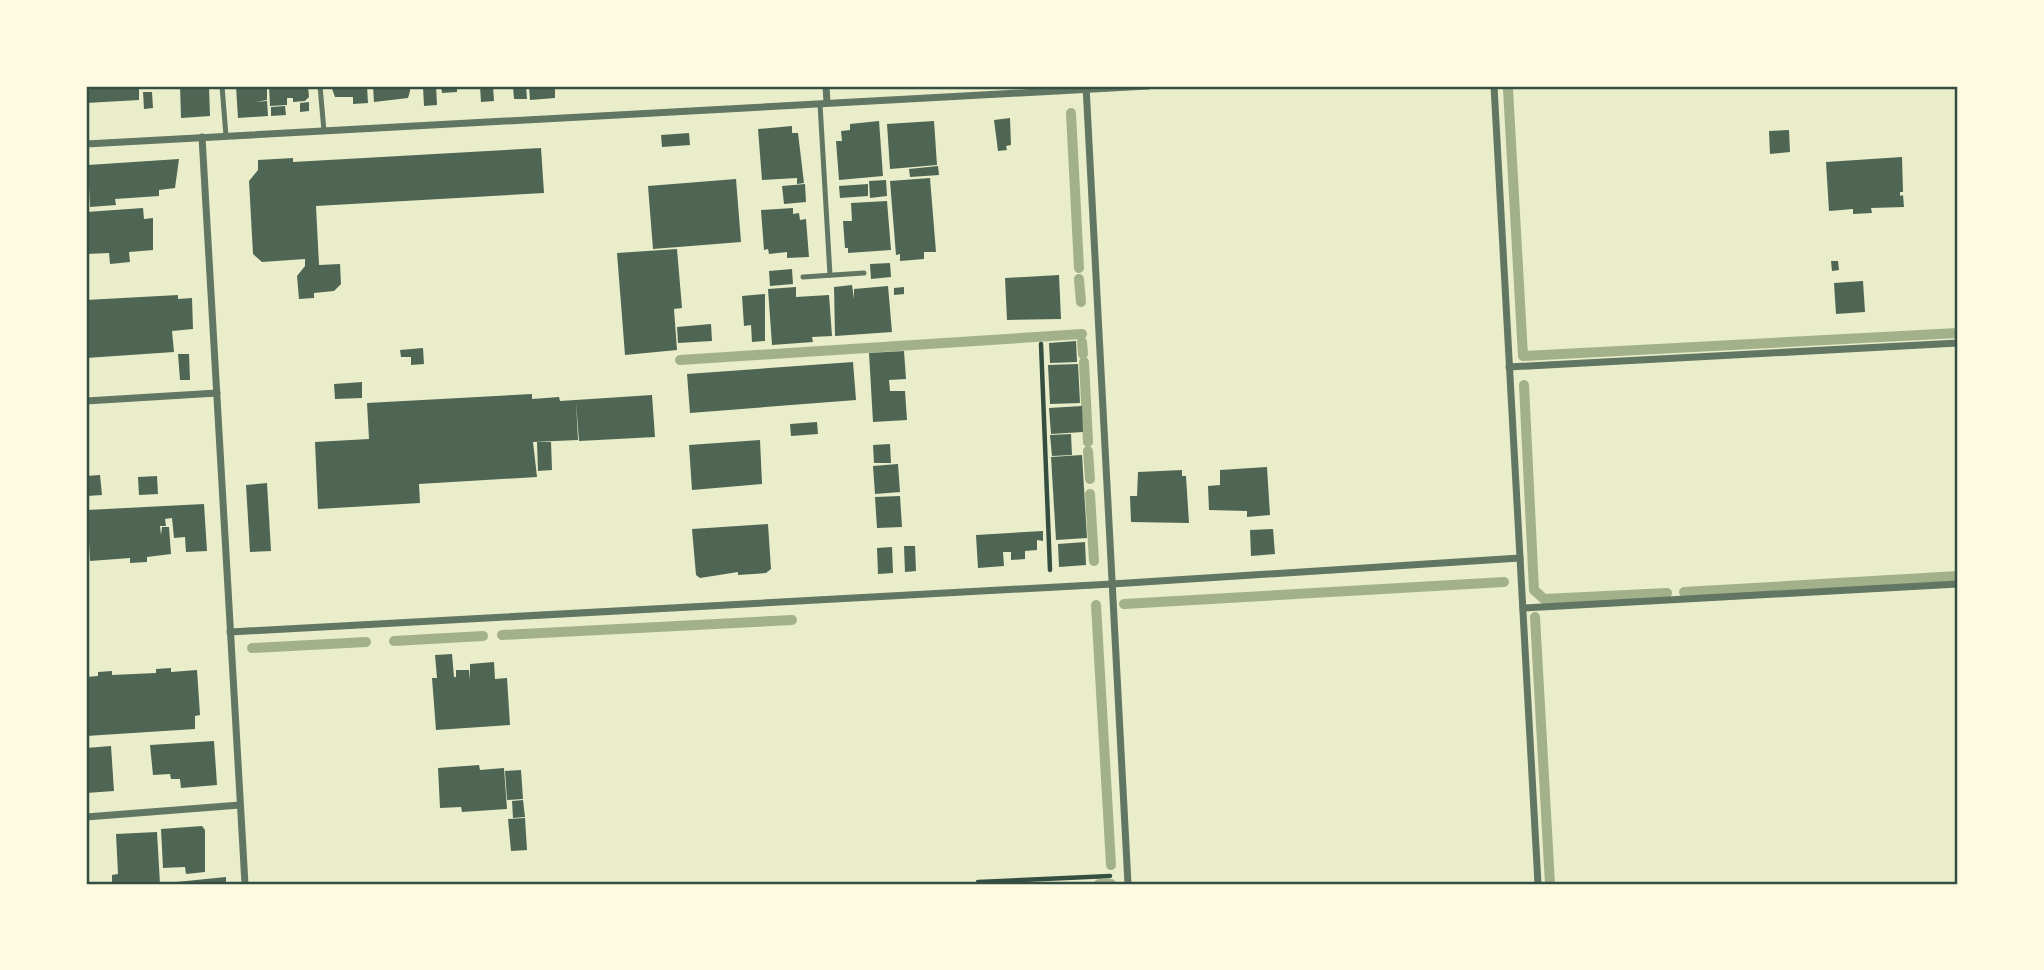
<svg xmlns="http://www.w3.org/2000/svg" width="2044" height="970" font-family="'Space Grotesk',sans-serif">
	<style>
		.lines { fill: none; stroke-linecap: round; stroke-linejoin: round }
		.stream { stroke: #a3b18a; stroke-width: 10 }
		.building { fill: #4f6655 }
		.path { stroke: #344e41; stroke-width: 4.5 }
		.service { stroke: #617663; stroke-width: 5 }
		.minor { stroke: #617663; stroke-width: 7 }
		.neatline { fill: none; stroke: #344e41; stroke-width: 2.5 }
	</style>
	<rect width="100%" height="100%" fill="#e9edc9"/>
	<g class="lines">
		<g class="stream">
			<path d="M 1508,89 L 1523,356 L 1958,333"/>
			<path d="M 1071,113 L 1079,268"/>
			<path d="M 1079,279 L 1081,302"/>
			<path d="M 1082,342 L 1083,354"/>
			<path d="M 680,360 L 1082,334"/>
			<path d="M 1084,362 L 1088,442"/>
			<path d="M 1524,385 L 1534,590 L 1544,599 L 1667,593"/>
			<path d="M 1088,451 L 1090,479"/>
			<path d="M 1090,494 L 1094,561"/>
			<path d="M 1684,592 L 1958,576"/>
			<path d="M 1124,604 L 1504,582"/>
			<path d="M 1096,605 L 1111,865"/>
			<path d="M 1535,617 L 1550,884"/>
			<path d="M 502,635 L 792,620"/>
			<path d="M 394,641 L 483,636"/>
			<path d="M 252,648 L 366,642"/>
			<path d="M 1099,884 L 1111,884"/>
		</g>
	</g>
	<g class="building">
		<path d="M 86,86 L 139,86 L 139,100 L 86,103 Z"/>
		<path d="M 180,86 L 209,86 L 210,116 L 181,118 Z"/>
		<path d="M 236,86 L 267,86 L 267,100 L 256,102 L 267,101 L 268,116 L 238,118 Z"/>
		<path d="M 269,86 L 308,86 L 309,97 L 305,101 L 293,102 L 293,98 L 287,98 L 287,105 L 270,106 Z"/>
		<path d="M 331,86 L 367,86 L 368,103 L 353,104 L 353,97 L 335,97 Z"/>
		<path d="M 373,86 L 410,86 L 410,91 L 408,98 L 374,102 Z"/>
		<path d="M 423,86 L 436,86 L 437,105 L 424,106 Z"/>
		<path d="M 441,86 L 457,86 L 457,92 L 442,93 Z"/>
		<path d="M 480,86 L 493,86 L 494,101 L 481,102 Z"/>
		<path d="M 513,86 L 526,86 L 527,99 L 514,99 Z"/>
		<path d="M 529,86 L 555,86 L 555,98 L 530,100 Z"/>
		<path d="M 143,92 L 152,92 L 153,108 L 144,109 Z"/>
		<path d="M 309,102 L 309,111 L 300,112 L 300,103 Z"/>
		<path d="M 285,106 L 286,115 L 271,116 L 271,107 Z"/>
		<path d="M 1010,118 L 1011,145 L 1006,146 L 1007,150 L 998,151 L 994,120 Z"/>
		<path d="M 879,121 L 883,176 L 839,180 L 836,141 L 842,141 L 841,131 L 850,130 L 850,124 Z"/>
		<path d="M 934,121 L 937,165 L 890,169 L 887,124 Z"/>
		<path d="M 792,126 L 792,133 L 798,133 L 804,183 L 797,184 L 797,178 L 762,180 L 758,129 Z"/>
		<path d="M 1789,130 L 1790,152 L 1770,154 L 1769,131 Z"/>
		<path d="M 689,133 L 690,145 L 662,147 L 661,135 Z"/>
		<path d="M 541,148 L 544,193 L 316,206 L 319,265 L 340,264 L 341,284 L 334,291 L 314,293 L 314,298 L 299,299 L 297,276 L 305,266 L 305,259 L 262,262 L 253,254 L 249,181 L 258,170 L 258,160 L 293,158 L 293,162 Z"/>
		<path d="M 1902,157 L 1903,192 L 1900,192 L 1900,196 L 1903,195 L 1904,207 L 1871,208 L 1872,213 L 1853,214 L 1853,209 L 1829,211 L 1826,162 Z"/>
		<path d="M 179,159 L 175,188 L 159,190 L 159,196 L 115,199 L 116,205 L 90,207 L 88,165 Z"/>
		<path d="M 938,166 L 939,175 L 910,177 L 909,169 Z"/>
		<path d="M 930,178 L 936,252 L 924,252 L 924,259 L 900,261 L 900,254 L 896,255 L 890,181 Z"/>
		<path d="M 736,179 L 741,242 L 653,249 L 648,186 Z"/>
		<path d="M 886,180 L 887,196 L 870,198 L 869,181 Z"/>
		<path d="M 805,184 L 806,202 L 784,204 L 782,186 Z"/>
		<path d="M 868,184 L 868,196 L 840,198 L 839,186 Z"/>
		<path d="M 887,201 L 891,250 L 848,253 L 848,248 L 845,248 L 843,221 L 852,221 L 851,203 Z"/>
		<path d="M 143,208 L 144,219 L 153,218 L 153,250 L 129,252 L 130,262 L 110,264 L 109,253 L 86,254 L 86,212 Z"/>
		<path d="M 793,208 L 793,214 L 799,213 L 800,220 L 806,219 L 809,257 L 787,258 L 787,252 L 769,254 L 768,249 L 764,250 L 761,210 Z"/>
		<path d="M 677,249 L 682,308 L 674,309 L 677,350 L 625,355 L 617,253 Z"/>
		<path d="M 1831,261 L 1838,261 L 1839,270 L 1832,271 Z"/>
		<path d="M 890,263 L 891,277 L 871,279 L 870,264 Z"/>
		<path d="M 792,269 L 793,284 L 770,286 L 769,271 Z"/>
		<path d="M 1059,275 L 1061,319 L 1007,320 L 1005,278 Z"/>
		<path d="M 1863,281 L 1865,312 L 1836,314 L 1834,283 Z"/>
		<path d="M 852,285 L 854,299 L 854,289 L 888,286 L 892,332 L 835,336 L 834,287 Z"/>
		<path d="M 796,287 L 796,297 L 829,295 L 832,336 L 812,337 L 813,342 L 772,345 L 768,289 Z"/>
		<path d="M 904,287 L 904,294 L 894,295 L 894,288 Z"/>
		<path d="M 765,294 L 765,341 L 752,342 L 751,325 L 744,326 L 742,296 Z"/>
		<path d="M 178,295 L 178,299 L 192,298 L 193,329 L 172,331 L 174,352 L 86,358 L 86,300 Z"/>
		<path d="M 711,324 L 712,341 L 678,343 L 677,327 Z"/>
		<path d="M 1076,341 L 1077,362 L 1050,363 L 1049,343 Z"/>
		<path d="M 423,348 L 424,364 L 411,365 L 411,357 L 401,357 L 400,350 Z"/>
		<path d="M 904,351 L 906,379 L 889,380 L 890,391 L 905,391 L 907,420 L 873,422 L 869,353 Z"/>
		<path d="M 178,354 L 189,354 L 190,380 L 180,380 Z"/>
		<path d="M 853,362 L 856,400 L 690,413 L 687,374 Z"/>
		<path d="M 1078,364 L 1080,403 L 1050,404 L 1048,365 Z"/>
		<path d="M 362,382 L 362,398 L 335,399 L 334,384 Z"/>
		<path d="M 532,394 L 532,399 L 559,397 L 560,401 L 652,395 L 655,437 L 579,441 L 576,402 L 578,440 L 533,442 L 537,477 L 419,484 L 420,503 L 318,509 L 315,442 L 369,439 L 367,403 Z"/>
		<path d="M 1082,406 L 1083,432 L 1051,434 L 1049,408 Z"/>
		<path d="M 817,422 L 818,434 L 791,436 L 790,424 Z"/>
		<path d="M 1071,434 L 1072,455 L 1052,456 L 1050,435 Z"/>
		<path d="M 760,440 L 762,484 L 692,490 L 689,445 Z"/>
		<path d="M 537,442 L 551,442 L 552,470 L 538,471 Z"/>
		<path d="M 890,444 L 891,463 L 874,463 L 873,445 Z"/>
		<path d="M 1082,455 L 1087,538 L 1056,540 L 1051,457 Z"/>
		<path d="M 898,464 L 900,492 L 875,494 L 873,466 Z"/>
		<path d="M 1267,467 L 1270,515 L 1247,517 L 1247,511 L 1209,510 L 1208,486 L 1220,485 L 1220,470 Z"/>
		<path d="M 1182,470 L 1182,476 L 1186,476 L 1189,523 L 1131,522 L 1130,496 L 1137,496 L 1138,472 Z"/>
		<path d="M 100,475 L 102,495 L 87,496 L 86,476 Z"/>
		<path d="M 157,476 L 158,494 L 139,495 L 138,477 Z"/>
		<path d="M 267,483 L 271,551 L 250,552 L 246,485 Z"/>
		<path d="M 900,496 L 902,527 L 877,528 L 875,497 Z"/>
		<path d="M 204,504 L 207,551 L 186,552 L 185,537 L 174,538 L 172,518 L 165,519 L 166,526 L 160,526 L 161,535 L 162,527 L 169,527 L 171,554 L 147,557 L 147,562 L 130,563 L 130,558 L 90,561 L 89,542 L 86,542 L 87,510 Z"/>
		<path d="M 768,524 L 771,569 L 766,573 L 738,575 L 738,572 L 700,578 L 696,575 L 692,529 Z"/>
		<path d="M 1273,529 L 1275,554 L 1251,556 L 1250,530 Z"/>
		<path d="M 1043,531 L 1043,541 L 1037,540 L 1037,550 L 1025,551 L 1025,559 L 1011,560 L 1011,552 L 1003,552 L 1004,566 L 978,568 L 976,535 Z"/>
		<path d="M 1085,542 L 1086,565 L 1059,567 L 1058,544 Z"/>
		<path d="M 904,546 L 915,546 L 916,571 L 905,572 Z"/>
		<path d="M 892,547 L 893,573 L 878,574 L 877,548 Z"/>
		<path d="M 452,654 L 454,677 L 456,677 L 456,670 L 469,670 L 470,680 L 470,664 L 494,662 L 495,679 L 507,678 L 510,725 L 436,730 L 432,678 L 437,678 L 435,655 Z"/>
		<path d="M 171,668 L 171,672 L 197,670 L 200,715 L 195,716 L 195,729 L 86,736 L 86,677 L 98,676 L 98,672 L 112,671 L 112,675 L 156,673 L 156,669 Z"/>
		<path d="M 214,741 L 217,785 L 181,788 L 180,779 L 171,779 L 170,774 L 153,775 L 150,745 Z"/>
		<path d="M 111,746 L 114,791 L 86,793 L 86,748 Z"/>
		<path d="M 479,765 L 480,770 L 504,768 L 507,809 L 462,812 L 461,807 L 440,808 L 438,768 Z"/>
		<path d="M 521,770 L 523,799 L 507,800 L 505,771 Z"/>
		<path d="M 523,800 L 525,817 L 513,818 L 512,801 Z"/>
		<path d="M 525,818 L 527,850 L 511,851 L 508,819 Z"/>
		<path d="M 202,826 L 205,830 L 205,872 L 186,874 L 185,867 L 163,868 L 161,829 Z"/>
		<path d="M 157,832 L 160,884 L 112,884 L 112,875 L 118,874 L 116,834 Z"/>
		<path d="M 226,877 L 226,884 L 176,884 L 176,882 Z"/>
	</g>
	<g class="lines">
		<g class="path">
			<path d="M 1041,344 L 1050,570"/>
			<path d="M 978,882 L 1110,876"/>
		</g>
		<g class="service">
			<path d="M 222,86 L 226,136"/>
			<path d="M 320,86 L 324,131"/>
			<path d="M 820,104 L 830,275"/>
			<path d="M 803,277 L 864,273"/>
		</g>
		<g class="minor">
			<path d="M 826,86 L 827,103"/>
			<path d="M 1086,86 L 1128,884"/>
			<path d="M 1494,86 L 1538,884"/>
			<path d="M 202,137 L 245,884"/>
			<path d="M 86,144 L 1148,86"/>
			<path d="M 1509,367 L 1958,343"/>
			<path d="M 86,401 L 217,393"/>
			<path d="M 1523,608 L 1958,584"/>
			<path d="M 230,632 L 1112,584 L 1520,558"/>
			<path d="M 86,817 L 240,805"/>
		</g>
	</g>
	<rect width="2044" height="970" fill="none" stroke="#fefae0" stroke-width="175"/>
	<rect x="88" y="88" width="1868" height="795" class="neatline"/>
</svg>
